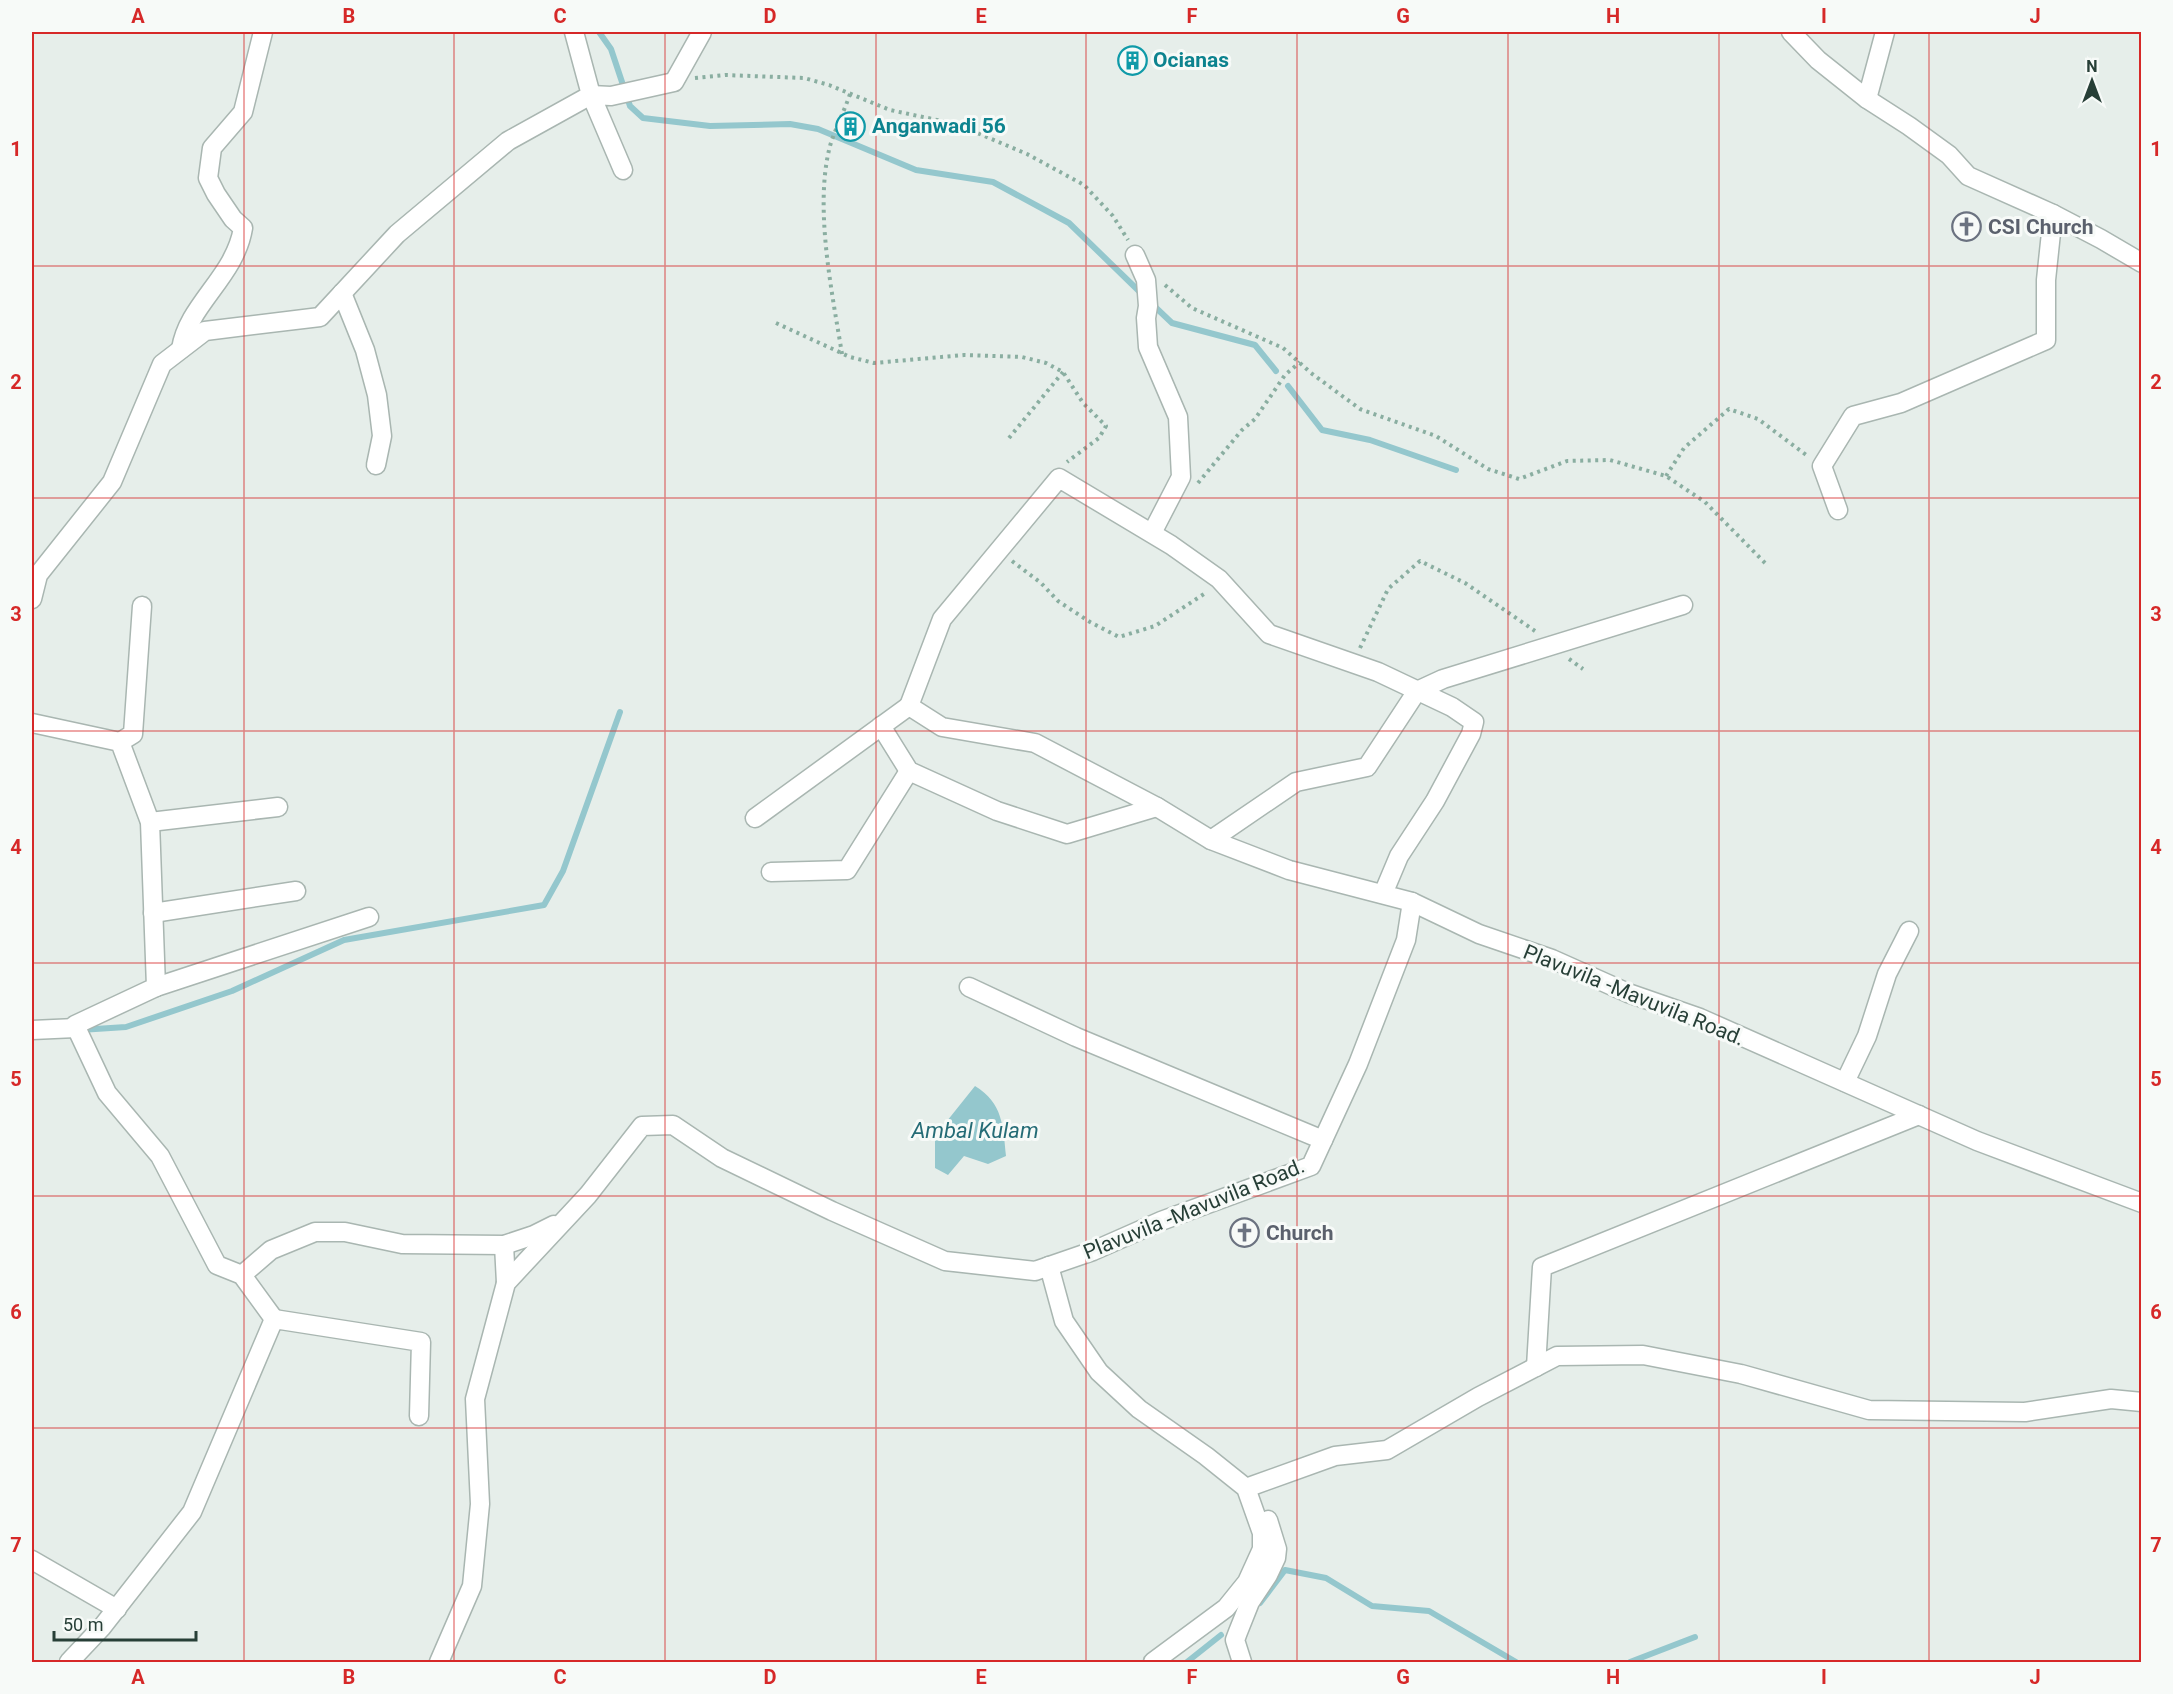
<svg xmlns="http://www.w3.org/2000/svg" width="2173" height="1694" font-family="Roboto,sans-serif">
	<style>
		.water { fill: #94c7cd }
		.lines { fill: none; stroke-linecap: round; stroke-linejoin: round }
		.stream { stroke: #94c7cd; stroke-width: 6 }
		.minor-casing { stroke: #a9b6b1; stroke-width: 21 }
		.path { stroke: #8aaea1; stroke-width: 4; stroke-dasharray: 3 4.5; stroke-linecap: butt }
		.minor { stroke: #fff; stroke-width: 18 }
		.grid { fill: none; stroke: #d62828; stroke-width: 1.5; stroke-opacity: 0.55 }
		.labels { text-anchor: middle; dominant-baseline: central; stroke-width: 6; stroke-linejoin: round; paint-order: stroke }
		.culture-label { font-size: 21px; font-weight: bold; fill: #0d838f; stroke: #f7faf8; text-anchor: start }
		.worship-label { font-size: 21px; font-weight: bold; fill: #5b616d; stroke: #f7faf8; text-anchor: start }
		.street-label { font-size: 21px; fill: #273f37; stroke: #f7faf8 }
		.water-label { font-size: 22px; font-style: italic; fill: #256c76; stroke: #f7faf8 }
		.neatline { fill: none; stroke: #d62828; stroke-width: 2 }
		.grid-label { font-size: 20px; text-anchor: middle; font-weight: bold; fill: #d62828 }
	</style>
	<rect width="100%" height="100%" fill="#e6eeea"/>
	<path class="water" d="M 975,1086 C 1003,1103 1003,1126 1006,1156 L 988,1164 L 964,1156 L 948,1175 L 935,1168 L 935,1136 Z"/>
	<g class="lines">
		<g class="stream">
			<path d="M 599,32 L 611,49 L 630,106 L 643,118 L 710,126 L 790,124 L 818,129 L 916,170 L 993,182 L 1069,223 L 1143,295"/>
			<path d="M 1152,304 L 1172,323 L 1255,345 L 1276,371"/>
			<path d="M 1288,386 L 1322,430 L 1370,440 L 1456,470"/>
			<path d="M 80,1030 L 126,1027 L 232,991 L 344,940 L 544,905 L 563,871 L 620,712"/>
			<path d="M 1260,1603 L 1285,1570 L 1326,1578 L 1372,1606 L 1429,1611 L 1516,1662"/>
			<path d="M 1187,1662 L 1221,1635"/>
			<path d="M 1630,1662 L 1695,1637"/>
		</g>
		<defs>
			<g id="minor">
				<path d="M 1791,32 L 1818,60 L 1867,99 L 1909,126 L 1949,155 L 1968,176 L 2053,214 L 2101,239 L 2142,263"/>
				<path d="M 1867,99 L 1885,32"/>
				<path d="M 623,170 L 591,95 L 611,96 L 674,82 L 702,32"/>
				<path d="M 1135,255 L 1146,280 L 1148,306 L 1146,318 L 1148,347 L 1178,417 L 1181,477 L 1152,533"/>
				<path d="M 342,293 L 365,350 L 377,395 L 382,436 L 376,465"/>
				<path d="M 181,349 C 188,304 235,277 243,228 L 233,219 L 216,194 L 208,178 L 212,148 L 243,112 L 263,32"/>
				<path d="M 1838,510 L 1822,466 L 1853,416 L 1901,403 L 2046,340 L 2046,280 L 2053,214"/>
				<path d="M 32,599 L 38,575 L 112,482 L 162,364 L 205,331 L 320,317 L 397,234 L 508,141 L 591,95 L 574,32"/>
				<path d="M 32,723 L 120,742 L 150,822 L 156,987 L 75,1025 L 107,1093 L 160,1156 L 217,1265 L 242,1275 L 274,1319"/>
				<path d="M 881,726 L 909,771 L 997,811 L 1067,834 L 1157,807"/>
				<path d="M 120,742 L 133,734 L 142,606"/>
				<path d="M 755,818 L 909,706"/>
				<path d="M 150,822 L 278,807"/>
				<path d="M 1211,840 L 1296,782 L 1367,767 L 1417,691 L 1443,679 L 1683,605"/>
				<path d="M 771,872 L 847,870 L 909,771"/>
				<path d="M 1383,894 L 1399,856 L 1435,801 L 1471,734 L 1474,722 L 1452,707 L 1378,672 L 1269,634 L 1219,579 L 1171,545 L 1059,478 L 942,619 L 909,706 L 942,727 L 1035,743 L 1157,807 L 1211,840 L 1289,870 L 1412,902 L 1479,934 L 1552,959 L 1628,993 L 1700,1018 L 1977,1141 L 2142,1203"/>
				<path d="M 153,913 L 296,891"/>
				<path d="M 156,987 L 369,917"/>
				<path d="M 969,987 L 1076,1037 L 1323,1140"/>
				<path d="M 32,1030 L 76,1028"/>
				<path d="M 1845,1082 L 1867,1036 L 1887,974 L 1909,931"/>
				<path d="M 504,1245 L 506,1283"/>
				<path d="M 1049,1266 L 1064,1321 L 1099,1372 L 1139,1409 L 1206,1456 L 1246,1488 L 1262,1533 L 1262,1549 L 1247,1582 L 1226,1608 L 1153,1662"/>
				<path d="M 242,1275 L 271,1250 L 315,1232 L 345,1232 L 402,1244 L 504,1245 L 534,1235 L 554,1225"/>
				<path d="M 1536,1367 L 1542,1267 L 1919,1115"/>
				<path d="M 1246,1488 L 1335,1456 L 1387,1450 L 1478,1397 L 1557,1356 L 1643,1355 L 1741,1374 L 1869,1410 L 2025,1412 L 2111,1399 L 2142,1402"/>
				<path d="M 32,1560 L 117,1609"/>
				<path d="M 69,1662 L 102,1627 L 192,1512 L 274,1319 L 421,1342 L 419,1416"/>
				<path d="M 439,1662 L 472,1586 L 480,1504 L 475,1399 L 506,1283 L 588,1195 L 642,1126 L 673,1125 L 722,1158 L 832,1211 L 945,1261 L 1035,1271 L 1093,1251 L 1161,1221 L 1311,1166 L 1358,1064 L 1406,940 L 1412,902"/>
				<path d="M 1242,1662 L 1235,1640 L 1238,1632 L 1250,1602 L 1268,1575 L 1276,1558 L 1277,1549 L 1268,1520"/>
			</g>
		</defs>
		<use href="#minor" class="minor-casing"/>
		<g class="path">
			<path d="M 695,78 L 725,75 L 804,78 L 829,85 L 890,110 L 956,124 L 1027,154 L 1084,185 L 1113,216 L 1128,240"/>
			<path d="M 1165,285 L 1192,308 L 1283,348 L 1311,373 L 1360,409 L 1436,436 L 1488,469 L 1519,479 L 1567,461 L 1610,460 L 1666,476 L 1705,502 L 1767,565"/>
			<path d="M 776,323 L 850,357 L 874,363 L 964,355 L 1022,357 L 1046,363 L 1063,372 L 1083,403 L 1106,426 L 1099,438 L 1067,462"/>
			<path d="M 842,354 C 832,292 814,207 830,146 C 835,129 844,112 850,94"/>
			<path d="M 1009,438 L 1063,372"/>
			<path d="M 1666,476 L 1684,448 L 1729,409 L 1758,419 L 1809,457"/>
			<path d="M 1198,483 L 1242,430 L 1255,419 L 1285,375 L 1300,362"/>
			<path d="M 1012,561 L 1041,583 L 1058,601 L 1090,622 L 1119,637 L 1155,626 L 1207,592"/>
			<path d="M 1360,648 L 1388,589 L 1420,561 L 1465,583 L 1535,631"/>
			<path d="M 1569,659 L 1583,669"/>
		</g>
		<use href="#minor" class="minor"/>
	</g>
	<path class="grid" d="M 244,32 L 244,1662M 454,32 L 454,1662M 665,32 L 665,1662M 876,32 L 876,1662M 1086,32 L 1086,1662M 1297,32 L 1297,1662M 1508,32 L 1508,1662M 1719,32 L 1719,1662M 1929,32 L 1929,1662M 32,266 L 2142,266M 32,498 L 2142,498M 32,731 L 2142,731M 32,963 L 2142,963M 32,1196 L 2142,1196M 32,1428 L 2142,1428"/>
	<defs>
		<symbol id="building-ring" viewBox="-11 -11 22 22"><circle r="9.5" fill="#f7faf8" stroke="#0f9aa8" stroke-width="1.5"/><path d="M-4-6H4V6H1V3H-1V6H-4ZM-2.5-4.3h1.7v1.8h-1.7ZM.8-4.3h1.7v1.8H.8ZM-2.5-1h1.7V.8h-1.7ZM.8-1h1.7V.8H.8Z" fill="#0f9aa8"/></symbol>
		<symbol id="church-ring" viewBox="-11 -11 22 22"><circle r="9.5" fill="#f7faf8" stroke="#6b7280" stroke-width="1.5"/><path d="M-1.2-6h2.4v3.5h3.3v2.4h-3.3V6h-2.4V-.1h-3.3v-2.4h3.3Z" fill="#6b7280"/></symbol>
	</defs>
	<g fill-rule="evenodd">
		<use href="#building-ring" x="1116" y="44" width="33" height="33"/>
		<use href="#building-ring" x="834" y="110" width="33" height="33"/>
		<use href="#church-ring" x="1950" y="210" width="33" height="33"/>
		<use href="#church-ring" x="1228" y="1216" width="33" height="33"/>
	</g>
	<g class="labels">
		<g class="culture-label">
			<text x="1153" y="60">Ocianas</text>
			<text x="872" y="126">Anganwadi 56</text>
		</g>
		<g class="worship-label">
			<text x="1988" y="227">CSI Church</text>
			<text x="1266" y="1233">Church</text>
		</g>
		<g class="street-label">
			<text transform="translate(1634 995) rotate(22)">Plavuvila -Mavuvila Road.</text>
			<text transform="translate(1194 1209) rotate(-22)">Plavuvila -Mavuvila Road.</text>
		</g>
		<g class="water-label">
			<text x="975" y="1130">Ambal Kulam</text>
		</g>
	</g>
	<rect width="2173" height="1694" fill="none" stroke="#f7faf8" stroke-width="66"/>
	<g transform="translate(2092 81)" stroke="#f7faf8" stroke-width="4.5" paint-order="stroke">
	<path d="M0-4.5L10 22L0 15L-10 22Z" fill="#273f37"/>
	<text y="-9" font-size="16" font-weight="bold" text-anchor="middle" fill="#273f37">N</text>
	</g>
	<path d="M54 1631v9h142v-9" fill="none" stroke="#273f37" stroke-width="3"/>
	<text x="63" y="1631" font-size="18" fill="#273f37" stroke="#f7faf8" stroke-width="4.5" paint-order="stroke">50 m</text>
	<rect x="33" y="33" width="2107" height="1628" class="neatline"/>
	<g class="grid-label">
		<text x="138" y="23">A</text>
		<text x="349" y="23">B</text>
		<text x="560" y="23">C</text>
		<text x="770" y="23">D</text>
		<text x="981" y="23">E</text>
		<text x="1192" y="23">F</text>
		<text x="1403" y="23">G</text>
		<text x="1613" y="23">H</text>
		<text x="1824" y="23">I</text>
		<text x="2035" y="23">J</text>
		<text x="16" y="156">1</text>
		<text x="2156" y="156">1</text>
		<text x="16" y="389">2</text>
		<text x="2156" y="389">2</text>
		<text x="16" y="621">3</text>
		<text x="2156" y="621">3</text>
		<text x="16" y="854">4</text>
		<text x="2156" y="854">4</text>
		<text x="16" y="1086">5</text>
		<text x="2156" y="1086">5</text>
		<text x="16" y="1319">6</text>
		<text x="2156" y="1319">6</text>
		<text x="16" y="1552">7</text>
		<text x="2156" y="1552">7</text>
		<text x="138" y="1684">A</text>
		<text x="349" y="1684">B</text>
		<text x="560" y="1684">C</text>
		<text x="770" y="1684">D</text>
		<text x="981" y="1684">E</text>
		<text x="1192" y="1684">F</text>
		<text x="1403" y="1684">G</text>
		<text x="1613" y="1684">H</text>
		<text x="1824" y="1684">I</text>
		<text x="2035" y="1684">J</text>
	</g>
</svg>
